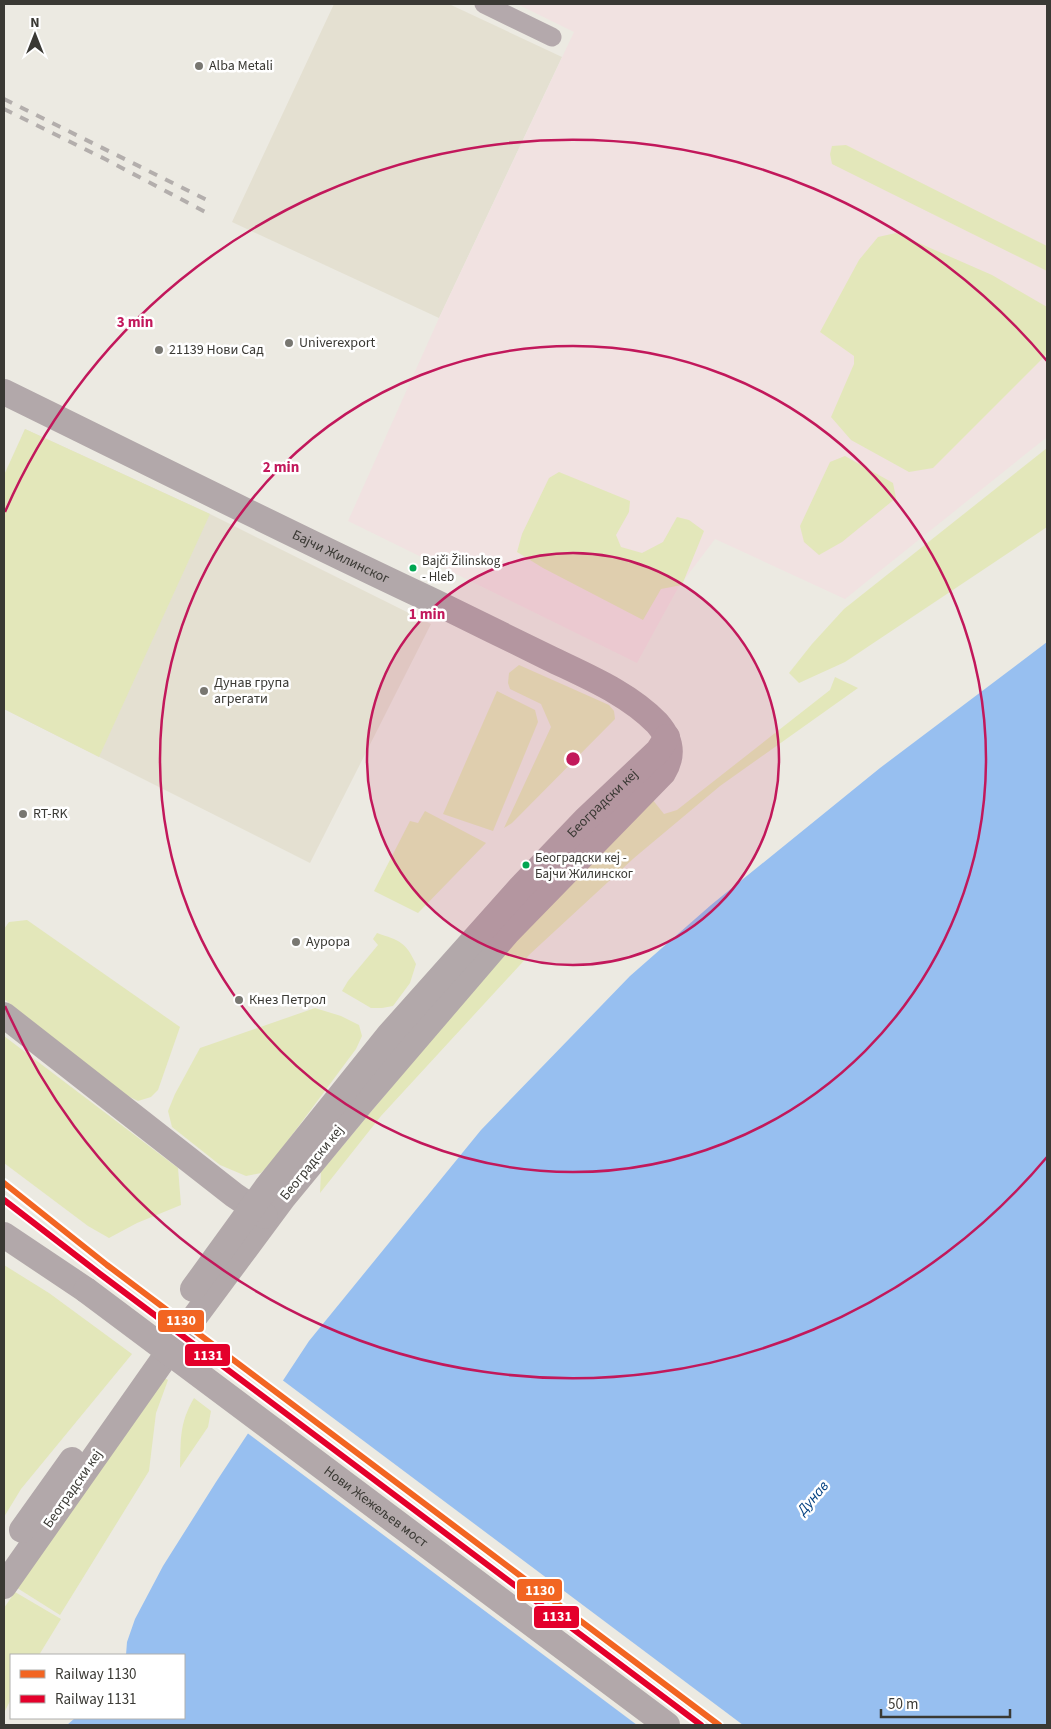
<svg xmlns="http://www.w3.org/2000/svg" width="1051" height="1729" font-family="'Source Sans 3',sans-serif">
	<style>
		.built { fill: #e4e0d1 }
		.industrial { fill: #f1e2e1 }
		.green { fill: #e3e7ba }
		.water { fill: #97bff0 }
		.pier { fill: #eceae2 }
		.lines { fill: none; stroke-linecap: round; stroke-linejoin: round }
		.street { stroke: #b4a9ac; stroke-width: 19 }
		.secondary { stroke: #b2a8aa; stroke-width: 26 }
		.rail { stroke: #b3aeac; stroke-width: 4; stroke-dasharray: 9 9; stroke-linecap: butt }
		.secondary-bridge { stroke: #b2a8aa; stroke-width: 26 }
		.rail-1-casing { stroke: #fff; stroke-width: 10 }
		.rail-2-casing { stroke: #fff; stroke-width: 10 }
		.rail-1 { stroke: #f26522; stroke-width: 6 }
		.rail-2 { stroke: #e4002b; stroke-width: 6 }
		.ring { fill: none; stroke: #c2185b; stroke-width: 2.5 }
		.poi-dot { fill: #787771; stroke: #fff; stroke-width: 2 }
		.bus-dot { fill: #00a651; stroke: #fff; stroke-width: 2 }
		.labels { text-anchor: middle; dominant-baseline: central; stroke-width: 5; stroke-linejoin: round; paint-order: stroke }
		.bus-label { font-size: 13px; fill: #3a3934; stroke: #fff; text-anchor: start }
		.poi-label { font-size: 14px; fill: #3a3934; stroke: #fff; text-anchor: start }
		.street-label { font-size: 14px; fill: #3a3934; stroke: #fff }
		.water-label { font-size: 15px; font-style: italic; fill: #064383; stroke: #fff }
		.centre { fill: #c2185b; stroke: #fff; stroke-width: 2.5 }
		.ring-label { font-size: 15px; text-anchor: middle; font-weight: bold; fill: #c2185b; stroke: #fff; stroke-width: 5; stroke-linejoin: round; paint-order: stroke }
		.line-badge { stroke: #fff; stroke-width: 2 }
		.badge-label { font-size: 14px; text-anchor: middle; font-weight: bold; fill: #fff }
	</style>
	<rect width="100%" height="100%" fill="#eceae2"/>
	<g class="built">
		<path d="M 334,4 L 449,4 L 562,57 L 439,318 L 232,222 Z"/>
		<path d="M 25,429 L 210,514 L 431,624 L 310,863 L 4,709 L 4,481 Z"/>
	</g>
	<path class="industrial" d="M 517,4 L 1047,4 L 1047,437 L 845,599 L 715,539 L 678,588 L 637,663 L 348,521 L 439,318 L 574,32 Z"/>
	<g class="green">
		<path d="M 846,145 L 1047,246 L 1047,271 L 832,164 L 830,154 L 832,146 Z"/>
		<path d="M 896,233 L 992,275 L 1047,307 L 1047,354 L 933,468 L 909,472 L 851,440 L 831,417 L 854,364 L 854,356 L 820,332 L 859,260 L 878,237 Z"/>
		<path d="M 25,429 L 210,514 L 99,757 L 4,709 L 4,475 Z"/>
		<path d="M 1047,448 L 1047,527 L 845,662 L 799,683 L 789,673 L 812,644 L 844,609 Z"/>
		<path d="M 845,456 L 893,483 L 896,498 L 842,542 L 819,555 L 804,542 L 800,526 L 830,462 Z"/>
		<path d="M 559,472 L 630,501 L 629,512 L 616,535 L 621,547 L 642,553 L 663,542 L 677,517 L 689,520 L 704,531 L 682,585 L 661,589 L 643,620 L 543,568 L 517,552 L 522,534 L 549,478 Z"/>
		<path d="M 519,665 L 609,705 L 614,711 L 615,719 L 512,823 L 504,828 L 551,727 L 541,704 L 510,689 L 508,683 L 509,673 Z"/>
		<path d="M 835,677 L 858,688 L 720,786 L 634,858 L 530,954 L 381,1116 L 320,1193 L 321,1172 L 522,930 L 652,799 L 664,814 L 677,810 L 830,690 Z"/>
		<path d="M 497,691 L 535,710 L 538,722 L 493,831 L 443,814 Z"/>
		<path d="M 425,811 L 486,843 L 418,913 L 374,891 L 410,821 L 418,823 Z"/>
		<path d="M 27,920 L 180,1027 L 158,1090 L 151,1097 L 138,1101 L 126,1095 L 4,999 L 4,929 L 9,922 Z"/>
		<path d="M 377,933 C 400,941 405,941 416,964 L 410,983 L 393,1006 L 382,1008 L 371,1008 L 342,991 L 348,981 L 378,945 L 373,939 Z"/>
		<path d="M 315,1008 L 341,1016 L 359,1025 L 362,1036 L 356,1049 L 275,1158 L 261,1173 L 246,1176 L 220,1165 L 172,1127 L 168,1111 L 175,1094 L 200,1048 Z"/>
		<path d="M 4,1036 L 178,1168 L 181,1205 L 137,1223 L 109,1238 L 88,1226 L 4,1163 Z"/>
		<path d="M 4,1265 L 49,1293 L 132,1354 L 21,1489 L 4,1517 Z"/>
		<path d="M 158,1374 L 168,1380 L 156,1413 L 149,1471 L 60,1615 L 14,1586 Z"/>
		<path d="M 194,1398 L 211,1411 L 208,1427 L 180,1468 C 181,1439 179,1424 194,1398 Z"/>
		<path d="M 15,1592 L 61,1619 L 39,1655 L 11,1655 L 11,1699 L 4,1713 L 4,1608 Z"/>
	</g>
	<path class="water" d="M 1047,642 L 1047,1725 L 67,1725 L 75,1718 L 184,1718 L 184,1655 L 126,1655 L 127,1642 L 135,1619 L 163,1566 L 216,1482 L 309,1341 L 481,1130 L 630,976 L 711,905 L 880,768 Z"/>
	<path class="pier" d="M 281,1379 L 743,1725 L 637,1725 L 246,1432 Z"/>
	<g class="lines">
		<path class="street" d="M 484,4 L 552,37"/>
		<g class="secondary">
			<path id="s1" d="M 4,392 C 147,462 290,534 435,602 C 473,621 511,639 549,658 C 586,676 628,693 657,723 C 671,739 674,755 663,773 L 507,933 L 363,1101 L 283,1198 L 165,1357 L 4,1586"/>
			<path d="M 4,1015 L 234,1195 L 265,1216"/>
			<path d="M 4,1235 L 86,1290"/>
			<path id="s2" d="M 193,1289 L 267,1187 L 389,1035 L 521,887 L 585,820 L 658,751 L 667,737"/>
			<path d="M 22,1530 L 72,1460"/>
		</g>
		<g class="rail">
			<path d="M 4,99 L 213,203"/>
			<path d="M 4,109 L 105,159 L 211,215"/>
		</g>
		<path class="secondary-bridge" id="s3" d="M 86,1290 L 667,1725"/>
		<defs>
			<path id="rail-1" d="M 4,1183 L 107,1265 L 719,1725"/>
			<path id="rail-2" d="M 4,1200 L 100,1274 L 701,1725"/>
		</defs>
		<use href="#rail-1" class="rail-1-casing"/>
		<use href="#rail-2" class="rail-2-casing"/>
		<use href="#rail-1" class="rail-1"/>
		<use href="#rail-2" class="rail-2"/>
	</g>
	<circle cx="573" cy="759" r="206" fill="#c2185b" fill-opacity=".12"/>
	<g class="ring">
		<circle cx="573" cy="759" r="206"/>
		<circle cx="573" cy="759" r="413"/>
		<path d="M1047 1157A619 619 0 0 1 5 1006M5 512A619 619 0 0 1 1047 361"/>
	</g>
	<g class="poi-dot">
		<circle cx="199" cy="66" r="5"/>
		<circle cx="289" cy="343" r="5"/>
		<circle cx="159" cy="350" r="5"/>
		<circle cx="204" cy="691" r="5"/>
		<circle cx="23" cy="814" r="5"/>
		<circle cx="296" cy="942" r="5"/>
		<circle cx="239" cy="1000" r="5"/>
	</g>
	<g class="bus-dot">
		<circle cx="413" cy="568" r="4.5"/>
		<circle cx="526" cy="865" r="4.5"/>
	</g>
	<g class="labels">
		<g class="bus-label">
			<text x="422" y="561">Bajči Žilinskog<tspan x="422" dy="16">- Hleb</tspan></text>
			<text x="535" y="858">Београдски кеј -<tspan x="535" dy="16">Бајчи Жилинског</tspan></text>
		</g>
		<g class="poi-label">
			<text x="209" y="66">Alba Metali</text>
			<text x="299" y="343">Univerexport</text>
			<text x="169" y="350">21139 Нови Сад</text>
			<text x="214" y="683">Дунав група<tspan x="214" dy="16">агрегати</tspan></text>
			<text x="33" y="814">RT-RK</text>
			<text x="306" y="942">Аурора</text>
			<text x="249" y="1000">Кнез Петрол</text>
		</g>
		<g class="street-label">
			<text stroke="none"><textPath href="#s1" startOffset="375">Бајчи Жилинског</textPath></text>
			<text stroke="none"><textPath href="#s2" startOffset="636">Београдски кеј</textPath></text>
			<text transform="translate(312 1163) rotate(-51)">Београдски кеј</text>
			<text transform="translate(73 1489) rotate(-55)">Београдски кеј</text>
			<text stroke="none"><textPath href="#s3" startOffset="362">Нови Жежељев мост</textPath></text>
		</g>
		<g class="water-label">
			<text transform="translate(813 1498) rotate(-49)">Дунав</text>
		</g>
	</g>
	<circle cx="573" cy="759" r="8" class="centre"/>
	<g class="ring-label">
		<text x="135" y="327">3 min</text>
		<text x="281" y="472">2 min</text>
		<text x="427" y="619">1 min</text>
	</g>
	<g class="line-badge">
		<rect x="157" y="1309" width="48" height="24" rx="5" fill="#f26522"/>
		<rect x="184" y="1343" width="47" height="24" rx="5" fill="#e4002b"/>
		<rect x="516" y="1578" width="47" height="24" rx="5" fill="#f26522"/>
		<rect x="533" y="1605" width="47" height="24" rx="5" fill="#e4002b"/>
	</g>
	<g class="badge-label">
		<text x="181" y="1325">1130</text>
		<text x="208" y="1360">1131</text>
		<text x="540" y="1595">1130</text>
		<text x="557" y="1621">1131</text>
	</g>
	<rect width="1051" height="1729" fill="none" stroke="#3a3934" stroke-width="10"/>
	<rect x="10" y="1654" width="175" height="65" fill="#ffffff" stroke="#b0b0ae"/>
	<rect x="20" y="1670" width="25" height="8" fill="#f26522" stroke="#b0b0ae"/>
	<text x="55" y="1679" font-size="15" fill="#3a3934">Railway 1130</text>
	<rect x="20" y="1695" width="25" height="8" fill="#e4002b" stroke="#b0b0ae"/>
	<text x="55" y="1704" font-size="15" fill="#3a3934">Railway 1131</text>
	<g transform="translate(35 35)" stroke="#ffffff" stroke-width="4" paint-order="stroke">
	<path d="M0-4L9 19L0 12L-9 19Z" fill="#3a3934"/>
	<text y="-8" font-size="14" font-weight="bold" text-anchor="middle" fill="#3a3934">N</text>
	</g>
	<path d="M881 1709v8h129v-8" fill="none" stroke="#3a3934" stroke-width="2.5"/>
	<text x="888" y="1709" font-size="15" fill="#3a3934" stroke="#ffffff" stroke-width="4" paint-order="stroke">50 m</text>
</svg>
